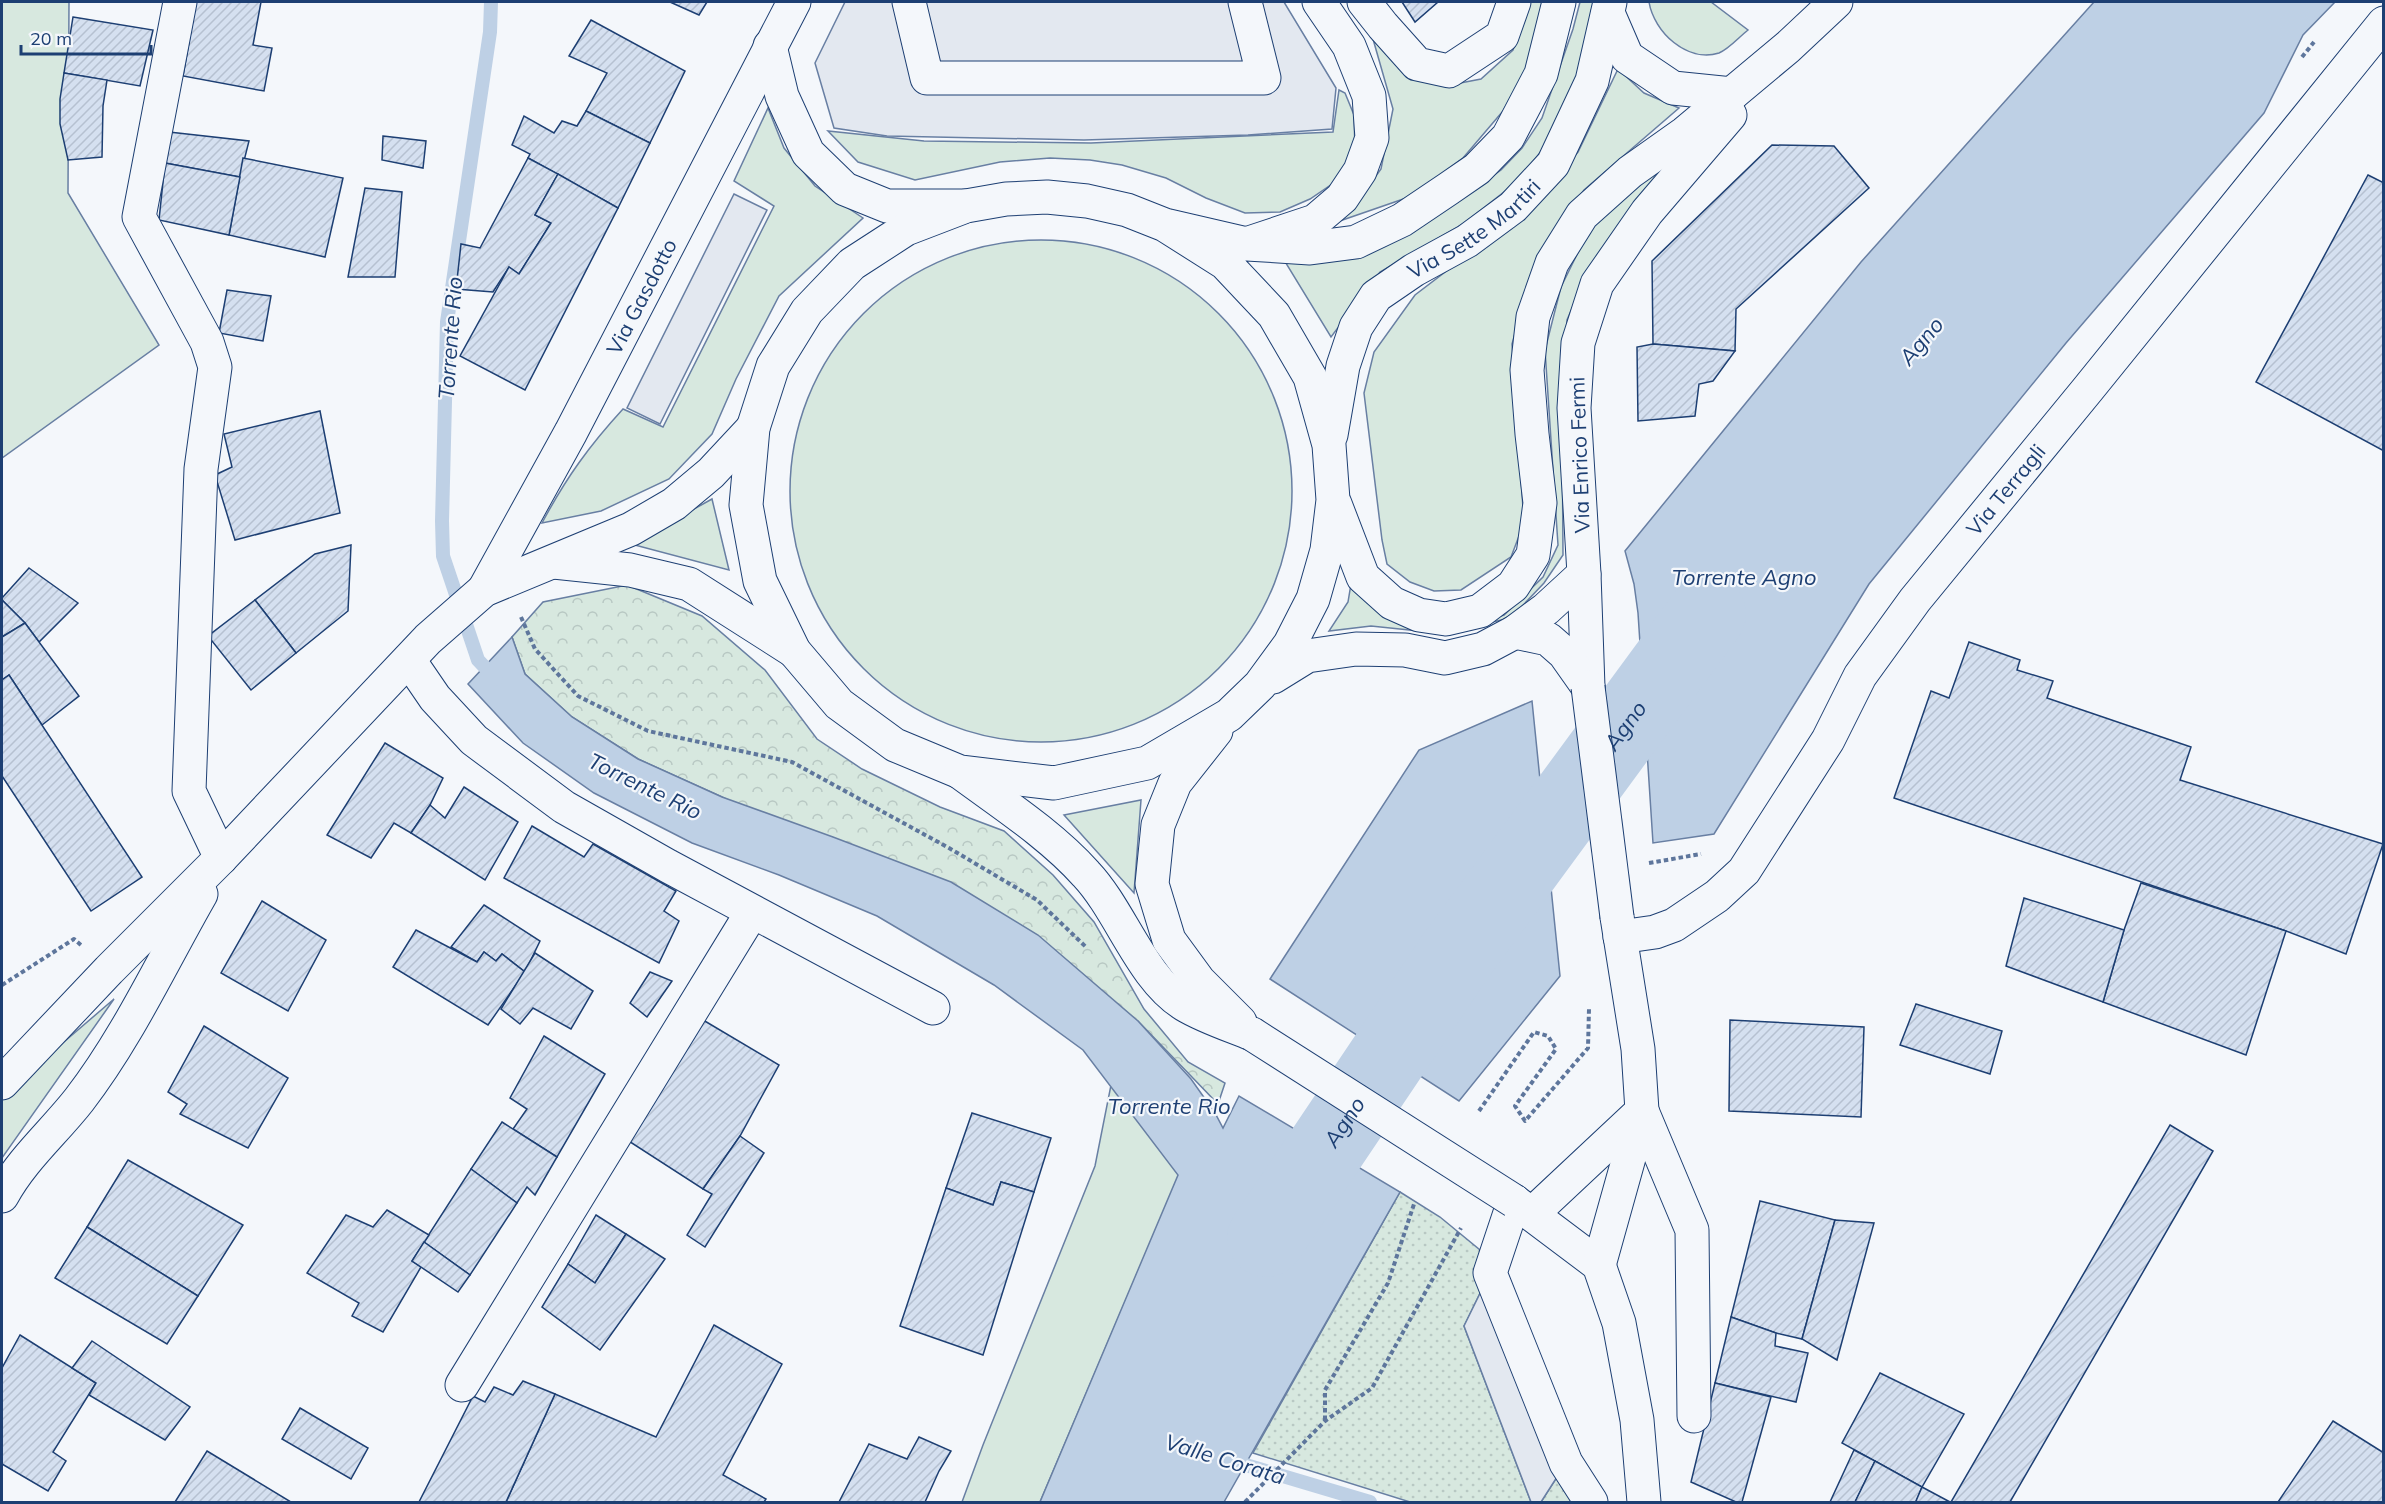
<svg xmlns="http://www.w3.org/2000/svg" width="2385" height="1504" font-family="Mulish,sans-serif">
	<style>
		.green { fill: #d7e8df; stroke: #687fa3; stroke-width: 1.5 }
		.forest { fill: url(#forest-crowns); stroke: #687fa3; stroke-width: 1.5 }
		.park { fill: url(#park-dots); stroke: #687fa3; stroke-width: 1.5 }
		.parking { fill: #e3e8f0; stroke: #687fa3; stroke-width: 1.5 }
		.water { fill: #bed0e5; stroke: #687fa3; stroke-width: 1.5 }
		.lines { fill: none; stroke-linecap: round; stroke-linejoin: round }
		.stream { stroke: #bed0e5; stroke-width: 14 }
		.river { stroke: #bed0e5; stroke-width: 78 }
		.building { fill: url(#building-hatch); stroke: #1d3f73; stroke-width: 1.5 }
		.minor-casing { stroke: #1d3f73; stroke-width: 35 }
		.major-casing { stroke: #1d3f73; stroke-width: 35 }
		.path { stroke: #5e769c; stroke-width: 4; stroke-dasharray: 4.5 3; stroke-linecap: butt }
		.minor { stroke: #f4f7fb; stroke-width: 33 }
		.major { stroke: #f4f7fb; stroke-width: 33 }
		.major-bridge-casing { stroke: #1d3f73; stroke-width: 35; stroke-linecap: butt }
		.major-bridge { stroke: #f4f7fb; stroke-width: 33 }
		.labels { text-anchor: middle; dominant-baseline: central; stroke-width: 4.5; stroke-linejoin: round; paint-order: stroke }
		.street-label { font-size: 21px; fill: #1d3f73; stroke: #f4f7fb }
		.water-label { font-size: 22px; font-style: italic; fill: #1d3f73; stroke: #f4f7fb }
	</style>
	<defs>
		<pattern id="forest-crowns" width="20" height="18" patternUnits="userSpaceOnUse" patternTransform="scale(1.5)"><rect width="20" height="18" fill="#d7e8df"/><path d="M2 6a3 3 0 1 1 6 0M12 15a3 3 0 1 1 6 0" fill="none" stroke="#b8c8c3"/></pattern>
		<pattern id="park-dots" width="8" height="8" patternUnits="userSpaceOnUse" patternTransform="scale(1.5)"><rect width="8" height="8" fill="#d7e8df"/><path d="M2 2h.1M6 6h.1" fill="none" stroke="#b8c8c3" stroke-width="1.8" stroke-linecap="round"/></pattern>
		<pattern id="building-hatch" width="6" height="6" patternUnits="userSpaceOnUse" patternTransform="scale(1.5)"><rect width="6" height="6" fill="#d5e0f0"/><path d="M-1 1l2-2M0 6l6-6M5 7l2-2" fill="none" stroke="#b6c1d1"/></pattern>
	</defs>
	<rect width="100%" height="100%" fill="#f4f7fb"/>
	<g class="green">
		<path d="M 2,2 L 69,2 L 68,193 L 159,345 L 2,458 Z"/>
		<path d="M 1529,2 L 1542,2 L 1534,55 L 1503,111 L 1463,158 L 1412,196 L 1331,224 L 1358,201 L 1381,169 L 1393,109 L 1373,39 L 1450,85 L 1481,79 L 1513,50 Z"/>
		<path d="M 1580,2 L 1596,2 L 1591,42 L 1556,132 L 1518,181 L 1463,224 L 1380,272 L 1331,337 L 1284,260 L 1448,208 L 1501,170 L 1522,148 L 1542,118 L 1573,29 Z"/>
		<path d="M 1649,2 L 1711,2 L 1748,30 C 1739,37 1729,49 1719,53 C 1687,63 1654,32 1649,2 Z"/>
		<path d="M 1618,69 L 1644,93 L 1679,108 L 1584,190 L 1537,256 L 1512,344 L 1524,523 L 1511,557 L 1461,590 L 1434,591 L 1410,582 L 1387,564 L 1382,540 L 1364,393 L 1374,352 L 1415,295 L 1524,212 L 1578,152 Z"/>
		<path d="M 1339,90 L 1345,93 L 1354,115 L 1355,150 L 1335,182 L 1310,199 L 1280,212 L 1245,213 L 1206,198 L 1166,178 L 1122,165 L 1090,160 L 1050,158 L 1000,162 L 915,180 L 858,162 L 828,131 L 924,141 L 1091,143 L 1333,132 Z"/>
		<path d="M 1732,105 L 1589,270 L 1567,320 L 1562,402 L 1563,555 L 1544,583 L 1511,618 L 1455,630 L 1504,615 L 1543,577 L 1558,545 L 1545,350 L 1561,287 L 1587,234 L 1644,171 Z"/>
		<path d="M 768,108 L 784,148 L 815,186 L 863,218 L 779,296 L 736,379 L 712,434 L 669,479 L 601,511 L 542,523 C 566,478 589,446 623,409 L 663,427 L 774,206 L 734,181 Z"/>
		<circle cx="1041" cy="491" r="251"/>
		<path d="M 712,499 L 729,570 L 631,544 Z"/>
		<path d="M 1353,572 L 1419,631 L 1371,626 L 1329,631 L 1348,602 Z"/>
		<path d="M 1141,800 L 1134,893 L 1064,815 Z"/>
		<path d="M 114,999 L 2,1158 L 2,1095 Z"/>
		<path d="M 1111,1085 L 1179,1175 L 1040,1502 L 962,1502 L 983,1445 L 1095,1166 Z"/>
	</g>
	<path class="forest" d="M 627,585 L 702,616 L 765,670 L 817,739 L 862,769 L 940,807 L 1004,831 L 1053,875 L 1094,922 L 1144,1009 L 1188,1062 L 1225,1083 L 1218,1104 L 1138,1021 L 722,797 L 638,759 L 572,717 L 525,674 L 512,637 L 543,602 Z"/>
	<g class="park">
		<path d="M 1400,1192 L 1440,1217 L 1480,1250 L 1490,1273 L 1464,1326 L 1531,1502 L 1410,1502 L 1253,1453 Z"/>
		<path d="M 1566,1463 L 1596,1502 L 1541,1502 Z"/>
	</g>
	<g class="parking">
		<path d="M 845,2 L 1284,2 L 1336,88 L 1332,129 L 1248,135 L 1084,140 L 887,136 L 834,128 L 815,63 Z"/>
		<path d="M 734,194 L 767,210 L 660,424 L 627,408 Z"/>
		<path d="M 1490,1273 L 1566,1463 L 1541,1502 L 1531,1502 L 1464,1326 Z"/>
	</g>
	<g class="water">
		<path d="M 2094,2 L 2335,2 L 2303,35 L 2264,113 L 2066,343 L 1869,584 L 1714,834 L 1653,843 L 1638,613 L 1634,584 L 1625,551 L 1861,262 Z"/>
		<path d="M 512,637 L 525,674 L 572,717 L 638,759 L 722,797 L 833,837 L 951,882 L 1038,935 L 1138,1021 L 1191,1079 L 1215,1113 L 1223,1128 L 1239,1096 L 1400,1192 L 1224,1502 L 1040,1502 L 1178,1175 L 1083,1050 L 994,985 L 877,916 L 779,875 L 692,843 L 594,793 L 523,743 L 468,684 Z"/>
		<path d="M 1532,701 L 1560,976 L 1459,1101 L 1270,979 L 1419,750 Z"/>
	</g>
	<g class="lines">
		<g class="stream">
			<path d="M 491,2 L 490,32 L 447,322 L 442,521 L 443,556 L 478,660 L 496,679"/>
			<path d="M 1229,1460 L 1370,1502"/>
		</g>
		<path class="river" id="s1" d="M 1266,1238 L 1455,957 L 1707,614"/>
	</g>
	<g class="building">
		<path d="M 196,2 L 261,2 L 253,45 L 272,48 L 264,91 L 183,76 Z"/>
		<path d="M 670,2 L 707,2 L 699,15 Z"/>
		<path d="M 1402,2 L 1438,2 L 1415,22 Z"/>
		<path d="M 73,17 L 153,30 L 140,86 L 64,73 Z"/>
		<path d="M 591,20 L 685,71 L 650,143 L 586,111 L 607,73 L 569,56 Z"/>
		<path d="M 64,73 L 107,80 L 103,106 L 102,157 L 68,160 L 60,124 L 60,99 Z"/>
		<path d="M 586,111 L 650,143 L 618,208 L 528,158 L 530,154 L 512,145 L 524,116 L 554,133 L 562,121 L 577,126 Z"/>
		<path d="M 169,132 L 249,141 L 240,177 L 165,163 Z"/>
		<path d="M 383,136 L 426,141 L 423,168 L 382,160 Z"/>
		<path d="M 1772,145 L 1834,146 L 1869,188 L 1736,309 L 1735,351 L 1653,344 L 1652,261 Z"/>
		<path d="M 243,158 L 343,178 L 325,257 L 229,235 Z"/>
		<path d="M 528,158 L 558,174 L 535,215 L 551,223 L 519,274 L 509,267 L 493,292 L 456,289 L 461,244 L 480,248 Z"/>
		<path d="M 165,163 L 240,177 L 229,235 L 159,220 Z"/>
		<path d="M 558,174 L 618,208 L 525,390 L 460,356 L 509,267 L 519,274 L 551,223 L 535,215 Z"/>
		<path d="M 2368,175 L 2384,183 L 2384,451 L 2256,382 Z"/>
		<path d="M 365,188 L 402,192 L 395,277 L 348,277 Z"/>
		<path d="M 227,290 L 271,296 L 263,341 L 219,333 Z"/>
		<path d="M 1653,344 L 1735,351 L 1713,381 L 1699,384 L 1695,416 L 1638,421 L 1637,347 Z"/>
		<path d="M 320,411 L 340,513 L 235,540 L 215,475 L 232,467 L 224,434 Z"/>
		<path d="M 351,545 L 348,611 L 296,653 L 255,600 L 315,554 Z"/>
		<path d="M 29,568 L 78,603 L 39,642 L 25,623 L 2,600 L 2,598 Z"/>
		<path d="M 2,600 L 25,623 L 2,637 Z"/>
		<path d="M 255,600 L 296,653 L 251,690 L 208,636 Z"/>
		<path d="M 25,623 L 79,696 L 42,725 L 9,675 L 2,680 L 2,637 Z"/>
		<path d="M 1969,642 L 2020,660 L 2017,670 L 2053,681 L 2047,698 L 2191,747 L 2180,780 L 2383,844 L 2346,954 L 2286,931 L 1894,798 L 1931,691 L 1949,698 Z"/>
		<path d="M 9,675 L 142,877 L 91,911 L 2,776 L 2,680 Z"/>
		<path d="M 385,743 L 443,778 L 430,805 L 411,833 L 394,823 L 371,858 L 327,835 Z"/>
		<path d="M 464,787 L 518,822 L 485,880 L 411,833 L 430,805 L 445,818 Z"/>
		<path d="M 532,826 L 584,857 L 593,844 L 676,891 L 664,911 L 679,921 L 659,963 L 504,878 Z"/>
		<path d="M 2141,883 L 2286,931 L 2246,1055 L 2103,1002 L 2124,930 Z"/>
		<path d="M 2024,898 L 2124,930 L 2103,1002 L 2006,966 Z"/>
		<path d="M 262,901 L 326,940 L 288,1011 L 221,973 Z"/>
		<path d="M 484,905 L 540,941 L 525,972 L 502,954 L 496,961 L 484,952 L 477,962 L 451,947 Z"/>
		<path d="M 416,930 L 477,962 L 484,952 L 496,961 L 502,954 L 525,972 L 488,1025 L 393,967 Z"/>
		<path d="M 535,953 L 593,991 L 571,1029 L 533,1008 L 520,1024 L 501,1009 Z"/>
		<path d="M 650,972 L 672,981 L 647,1017 L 630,1003 Z"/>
		<path d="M 1916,1004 L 2002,1031 L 1990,1074 L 1900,1045 Z"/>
		<path d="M 698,1017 L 779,1065 L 740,1136 L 703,1189 L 624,1138 Z"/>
		<path d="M 1730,1020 L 1864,1027 L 1861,1117 L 1729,1111 Z"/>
		<path d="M 204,1026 L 288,1078 L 248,1148 L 180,1114 L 187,1104 L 168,1092 Z"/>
		<path d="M 544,1036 L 605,1074 L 557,1157 L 513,1129 L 527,1109 L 510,1098 Z"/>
		<path d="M 972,1113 L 1051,1138 L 1034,1192 L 1001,1182 L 993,1205 L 946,1188 Z"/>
		<path d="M 502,1122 L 557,1157 L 535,1195 L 527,1187 L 517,1203 L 471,1169 Z"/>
		<path d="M 2170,1125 L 2213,1151 L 2010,1502 L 1951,1502 Z"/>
		<path d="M 740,1136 L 764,1153 L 705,1247 L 687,1235 L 712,1194 L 703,1189 Z"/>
		<path d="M 128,1160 L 243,1225 L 198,1296 L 87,1227 Z"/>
		<path d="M 471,1169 L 517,1203 L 470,1275 L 424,1242 Z"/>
		<path d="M 1001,1182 L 1034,1192 L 983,1355 L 900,1326 L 946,1188 L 993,1205 Z"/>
		<path d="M 1760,1201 L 1835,1220 L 1802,1339 L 1776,1333 L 1731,1317 Z"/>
		<path d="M 387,1210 L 429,1235 L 412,1261 L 421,1267 L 383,1332 L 352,1316 L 359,1303 L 307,1273 L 346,1215 L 373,1227 Z"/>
		<path d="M 596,1215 L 626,1234 L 595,1283 L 568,1264 Z"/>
		<path d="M 1835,1220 L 1874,1223 L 1837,1360 L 1802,1339 Z"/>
		<path d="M 87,1227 L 198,1296 L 167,1344 L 55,1278 Z"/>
		<path d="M 626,1234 L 665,1259 L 600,1350 L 542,1307 L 568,1264 L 595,1283 Z"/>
		<path d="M 424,1242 L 470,1275 L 458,1292 L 412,1261 Z"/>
		<path d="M 1731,1317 L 1776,1333 L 1775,1346 L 1808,1353 L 1796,1402 L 1715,1383 Z"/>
		<path d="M 714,1325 L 782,1364 L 723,1475 L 766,1499 L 764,1502 L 506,1502 L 555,1394 L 656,1437 Z"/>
		<path d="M 20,1335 L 96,1383 L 53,1452 L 66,1461 L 48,1491 L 2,1464 L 2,1368 Z"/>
		<path d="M 92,1341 L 190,1407 L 165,1440 L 89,1395 L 96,1383 L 72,1368 Z"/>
		<path d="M 1880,1373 L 1964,1414 L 1922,1487 L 1842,1443 Z"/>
		<path d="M 523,1381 L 555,1394 L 506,1502 L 419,1502 L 473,1396 L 485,1402 L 494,1387 L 513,1395 Z"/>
		<path d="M 1715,1383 L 1771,1397 L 1742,1502 L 1736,1502 L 1691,1482 Z"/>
		<path d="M 300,1408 L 368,1448 L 351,1479 L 282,1439 Z"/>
		<path d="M 2333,1421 L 2384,1453 L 2384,1502 L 2278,1502 Z"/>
		<path d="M 919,1437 L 951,1451 L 939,1471 L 925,1502 L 839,1502 L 869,1444 L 907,1459 Z"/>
		<path d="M 1854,1450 L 1875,1461 L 1855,1502 L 1830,1502 Z"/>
		<path d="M 207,1451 L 291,1502 L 175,1502 Z"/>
		<path d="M 1875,1461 L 1922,1487 L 1916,1502 L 1855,1502 Z"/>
		<path d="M 1922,1487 L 1950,1502 L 1918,1502 L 1916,1501 Z"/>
	</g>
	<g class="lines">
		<defs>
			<g id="minor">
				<path d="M 180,2 L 139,217 L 207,342 L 215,367 L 201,469 L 189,791 L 221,858"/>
				<path d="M 909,2 L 927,78 L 1264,78 L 1245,2"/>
				<path d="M 1364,2 L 1383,26 L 1417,64 L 1449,71 L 1502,36 L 1514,2"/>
				<path d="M 770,46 L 782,96 L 808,153 L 845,189 L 887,206 L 965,206"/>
				<path d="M 1249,243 L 1315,221 L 1342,198 L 1360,171 L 1372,138 L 1369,96 L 1349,46 L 1319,2"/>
				<path id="s2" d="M 484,590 L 571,432 L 794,2"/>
				<path d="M 409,660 L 435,698 L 474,740 L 564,807 L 668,866 L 933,1008"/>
				<path id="s3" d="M 1620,937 L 1655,932 L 1674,925 L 1717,896 L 1744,871 L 1828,740 L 1860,676 L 1915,600 L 2088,389 L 2384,23"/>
				<path d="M 1642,1111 L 1692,1230 L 1694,1416"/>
				<path d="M 1514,1201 L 1490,1273 L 1566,1463 L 1591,1502"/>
				<path d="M 462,1385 L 752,912"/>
			</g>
			<g id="major">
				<path d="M 1608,13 L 1627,57 L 1673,88 L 1732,94"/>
				<path d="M 1165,225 L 1225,263 L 1274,315 L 1310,377 L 1329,445 L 1333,500 L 1327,550 L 1313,599 L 1290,644 L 1260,685 L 1229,715 L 1147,763 L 1054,783 L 960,772 L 895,745 L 839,704 L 794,651 L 760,581 L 746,505 L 753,428 L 773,366 L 807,311 L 852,264 L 906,229 L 966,206 L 1006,199 L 1047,197 L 1087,201 L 1127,210 L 1165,225 L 1247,244 L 1310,248 L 1356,242 L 1402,220 L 1448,189 L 1477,169 L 1508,137 L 1541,74 L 1559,2"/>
				<path id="s4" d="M 1331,435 L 1343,366 L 1356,327 L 1376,296 L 1414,270 L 1467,241 L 1513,207 L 1553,164 L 1592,81 L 1610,2"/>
				<path d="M 1335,504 L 1363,577 L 1392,603 L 1419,615 L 1446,619 L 1480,611 L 1513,586 L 1533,555 L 1540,503 L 1532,434 L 1527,370 L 1533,317 L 1552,263 L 1582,215 L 1630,172 L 1685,133 L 1788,47 L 1836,2"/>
				<path d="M 554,562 L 630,570 L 689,584 L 794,651"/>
				<path d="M 1584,574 L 1588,687"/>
				<path d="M 1515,632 L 1548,639 L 1564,653 L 1588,687"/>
				<path d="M 1273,677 L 1307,656 L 1356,649 L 1405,650 L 1445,658 L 1483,649 L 1515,632 L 1546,609 L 1584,574 L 1574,408 L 1578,343 L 1597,284 L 1647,212 L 1730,115"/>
				<path d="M 1216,731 L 1175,783 L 1158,825 L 1152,884 L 1169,940 L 1199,981 L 1240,1022"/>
				<path d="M 961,773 C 1003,804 1051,835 1086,874 C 1121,911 1141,978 1185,1005 C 1205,1017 1230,1025 1252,1034"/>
				<path d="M 2,1083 L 109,970 L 221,858 L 428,639 L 484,590 L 631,529 L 674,504 L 711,473 L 753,428"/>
				<path d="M 2,1196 C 22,1159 54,1132 79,1100 C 127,1038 162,962 201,894"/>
				<path d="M 1514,1201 L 1599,1265 L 1619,1323 L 1637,1420 L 1644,1502"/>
				<path d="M 1532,1214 L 1642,1111"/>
				<path d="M 1599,1265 L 1642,1111 L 1638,1049 L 1617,917"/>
			</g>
		</defs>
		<use href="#minor" class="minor-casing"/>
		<use href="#major" class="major-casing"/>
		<g class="path">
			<path d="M 2302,57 L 2314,42"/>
			<path d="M 521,617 L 535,649 L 578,696 L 648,731 L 792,762 L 949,848 L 1037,900 L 1086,947"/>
			<path d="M 1649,863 L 1701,854"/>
			<path d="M 2,985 L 74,939 L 81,945"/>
			<path d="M 1479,1111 L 1534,1032 L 1548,1036 L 1556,1049 L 1515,1106 L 1525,1121 L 1588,1048 L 1589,1009"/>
			<path d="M 1325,1420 L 1325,1390 L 1388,1283 L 1414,1204"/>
			<path d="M 1245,1502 L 1325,1421 L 1372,1388 L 1461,1228"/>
		</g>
		<use href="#minor" class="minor"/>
		<use href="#major" class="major"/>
		<defs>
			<g id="major-bridge">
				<path d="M 1588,687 L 1617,917"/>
				<path d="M 1252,1034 L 1514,1201"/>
			</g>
		</defs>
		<use href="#major-bridge" class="major-bridge-casing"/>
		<use href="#major-bridge" class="major-bridge"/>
	</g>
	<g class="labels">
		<g class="street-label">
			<text stroke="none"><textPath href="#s4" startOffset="267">Via Sette Martiri</textPath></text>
			<text stroke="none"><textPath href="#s2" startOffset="333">Via Gasdotto</textPath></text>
			<text transform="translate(1579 455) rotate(-92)">Via Enrico Fermi</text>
			<text stroke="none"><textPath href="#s3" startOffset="608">Via Terragli</textPath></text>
		</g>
		<g class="water-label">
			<text transform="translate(450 338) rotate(-86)">Torrente Rio</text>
			<text transform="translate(1921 341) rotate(-50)">Agno</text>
			<text x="1744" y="577">Torrente Agno</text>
			<text stroke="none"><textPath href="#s1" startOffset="626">Agno</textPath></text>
			<text transform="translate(645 786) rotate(26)">Torrente Rio</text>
			<text x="1169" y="1106">Torrente Rio</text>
			<text stroke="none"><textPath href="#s1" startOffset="140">Agno</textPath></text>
			<text transform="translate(1225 1459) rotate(17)">Valle Corata</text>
		</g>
	</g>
	<rect width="2385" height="1504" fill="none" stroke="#1d3f73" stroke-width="6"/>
	<path d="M21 45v9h130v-9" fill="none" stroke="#1d3f73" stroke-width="3"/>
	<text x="30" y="45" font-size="18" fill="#1d3f73" stroke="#f4f7fb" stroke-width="4.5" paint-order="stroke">20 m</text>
</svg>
